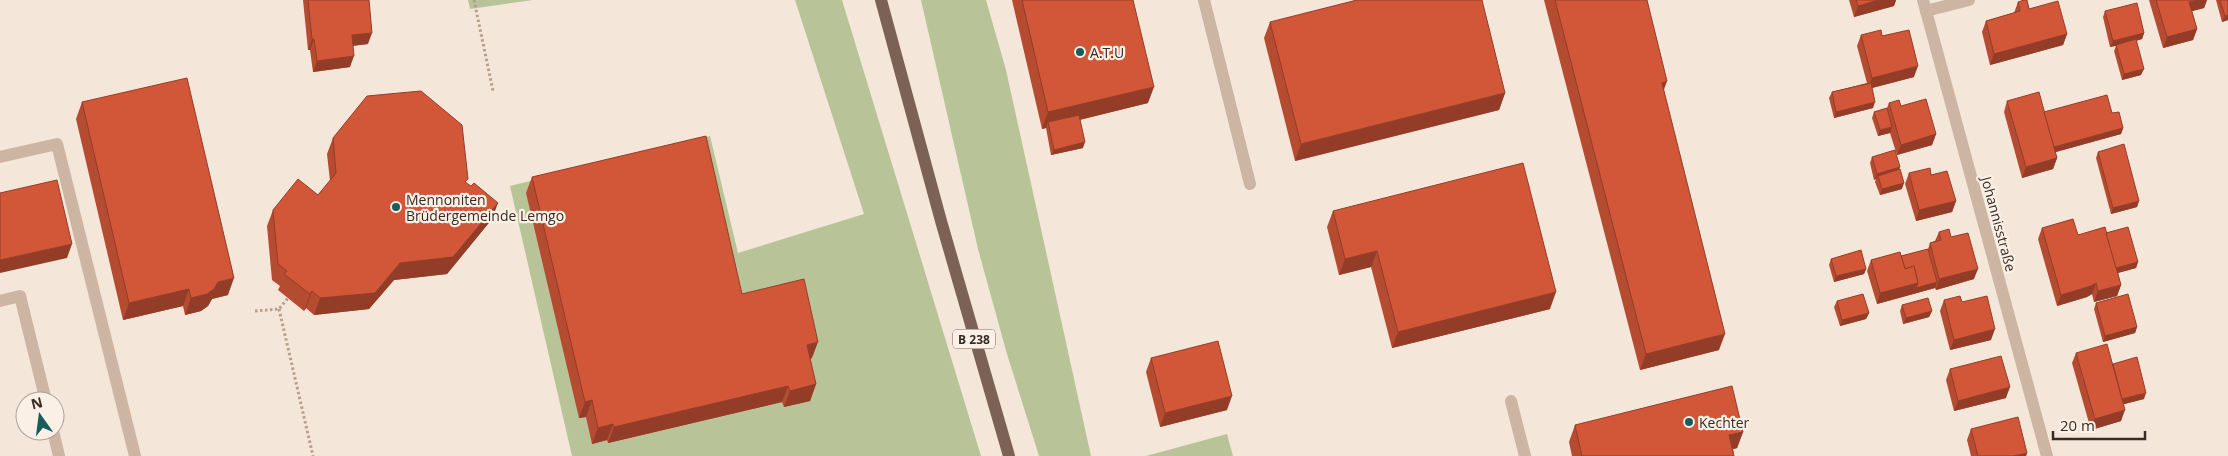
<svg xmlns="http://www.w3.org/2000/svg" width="2228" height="456" font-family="'Open Sans',sans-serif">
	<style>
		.green { fill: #b8c498 }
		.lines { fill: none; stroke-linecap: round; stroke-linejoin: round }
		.path { stroke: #b99e8e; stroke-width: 3; stroke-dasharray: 2.5 2.5; stroke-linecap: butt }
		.service { stroke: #cdb5a4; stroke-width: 12 }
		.minor { stroke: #cdb5a4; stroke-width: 12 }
		.primary { stroke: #7b6156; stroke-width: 12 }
		.wall { fill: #b54b31 }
		.shaded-wall { fill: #933d28 }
		.building { fill: #d25739; stroke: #933d28 }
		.poi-dot { fill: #185c5d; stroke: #fbf0e6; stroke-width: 2 }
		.labels { text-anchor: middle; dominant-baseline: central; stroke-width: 4.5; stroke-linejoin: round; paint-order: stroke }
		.shield { fill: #fbf0e6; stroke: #726660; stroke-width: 1 }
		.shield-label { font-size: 12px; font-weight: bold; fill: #382b26 }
		.poi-label { font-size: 14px; fill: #382b26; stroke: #fbf0e6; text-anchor: start }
		.street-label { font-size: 14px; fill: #382b26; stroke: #fbf0e6 }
	</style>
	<rect width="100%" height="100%" fill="#f4e6d9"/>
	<g class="green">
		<path d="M 468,0 L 533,0 L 470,9 Z"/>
		<path d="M 795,0 L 842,0 L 981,456 L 572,456 L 510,186 L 710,136 L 738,253 L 864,214 Z"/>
		<path d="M 921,0 L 986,0 L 1006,70 L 1091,456 L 1039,456 L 1007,354 L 978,249 Z"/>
		<path d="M 1227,434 L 1233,456 L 1146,456 Z"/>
	</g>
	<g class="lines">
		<g class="path">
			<path d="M 474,0 L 493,91"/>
			<path d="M 279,309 L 313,456"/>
			<path d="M 255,311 L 279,309 L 288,298"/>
		</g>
		<g class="service">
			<path d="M 1204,0 L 1250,184"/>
			<path d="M 0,157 L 57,144 L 135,456"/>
			<path d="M 0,301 L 20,296 L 46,401"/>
			<path d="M 1511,401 L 1525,456"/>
			<path d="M 53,431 L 59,456"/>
		</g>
		<g class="minor">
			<path d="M 1923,0 L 2047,456"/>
			<path d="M 1926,11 L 1969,0"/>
		</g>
		<path class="primary" d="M 881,0 L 941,221 L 1009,456"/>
	</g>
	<g class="wall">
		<path d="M 303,0 L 369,0 L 368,44 L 353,46 L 350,67 L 313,72 L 310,50 L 308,50 Z"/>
		<path d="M 1012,0 L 1133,0 L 1148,103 L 1080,120 L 1083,148 L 1051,155 L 1046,128 L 1042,129 Z"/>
		<path d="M 1544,0 L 1647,0 L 1664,91 L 1719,350 L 1640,370 Z"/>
		<path d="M 1849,0 L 1896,0 L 1894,6 L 1854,17 Z"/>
		<path d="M 2149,0 L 2207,0 L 2204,8 L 2192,11 L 2197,29 L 2193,40 L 2163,48 Z"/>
		<path d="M 2216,0 L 2228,0 L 2228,20 L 2222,22 Z"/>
		<path d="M 2018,2 L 2067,34 L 2063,45 L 1990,65 L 1982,32 L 1986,21 L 2014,13 Z"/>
		<path d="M 2105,11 L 2144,33 L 2142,39 L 2136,41 L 2141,75 L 2122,80 L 2114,51 L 2116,46 L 2110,47 L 2103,17 Z"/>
		<path d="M 1270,22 L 1505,93 L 1499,110 L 1295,161 L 1264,38 Z"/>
		<path d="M 1861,35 L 1882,36 L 1914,77 L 1872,88 L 1873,108 L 1834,118 L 1829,98 L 1832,92 L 1867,83 L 1857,46 Z"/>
		<path d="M 2007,101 L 2044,112 L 2112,113 L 2123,128 L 2121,134 L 2055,152 L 2057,158 L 2053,169 L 2022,178 L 2004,112 Z"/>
		<path d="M 82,102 L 228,295 L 212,299 L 208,306 L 201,311 L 185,315 L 183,306 L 123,320 L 76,119 Z"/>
		<path d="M 1889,103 L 1901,106 L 1936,134 L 1932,145 L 1897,155 L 1890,133 L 1878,136 L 1872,118 L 1874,112 L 1887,108 Z"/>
		<path d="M 333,138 L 466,183 L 492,219 L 447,274 L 394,280 L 369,309 L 314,315 L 306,308 L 304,311 L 278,290 L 280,286 L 272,280 L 267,226 L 273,210 L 318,195 L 330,181 L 327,154 Z"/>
		<path d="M 2098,152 L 2139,201 L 2137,207 L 2111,214 L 2096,158 Z"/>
		<path d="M 1872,157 L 1899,169 L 1902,189 L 1880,195 L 1875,182 L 1876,179 L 1874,180 L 1870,163 Z"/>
		<path d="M 1909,173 L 1931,175 L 1956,201 L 1952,212 L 1916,221 L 1905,184 Z"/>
		<path d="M 532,177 L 742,294 L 812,358 L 810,359 L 816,384 L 810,401 L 784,407 L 782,402 L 608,443 L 607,440 L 592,444 L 586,417 L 579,418 L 526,193 Z"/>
		<path d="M 1333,211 L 1550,309 L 1392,348 L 1371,267 L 1339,275 L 1327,227 Z"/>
		<path d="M 2042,228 L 2078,235 L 2106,233 L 2138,262 L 2136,268 L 2117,273 L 2121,285 L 2117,296 L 2094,302 L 2092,294 L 2087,297 L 2057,306 L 2038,239 Z"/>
		<path d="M 1939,232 L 1951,237 L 1974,279 L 1936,290 L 1935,288 L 1877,304 L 1867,271 L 1871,260 L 1901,256 L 1928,249 L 1930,243 L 1935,241 Z"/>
		<path d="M 1831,259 L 1866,269 L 1864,274 L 1834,282 L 1829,265 Z"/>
		<path d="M 1944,300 L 1962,302 L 1991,340 L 1950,350 L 1940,311 Z"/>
		<path d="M 1837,301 L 1869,313 L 1866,319 L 1840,326 L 1834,307 Z"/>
		<path d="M 2096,303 L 2137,327 L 2135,333 L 2103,342 L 2094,309 Z"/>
		<path d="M 1902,305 L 1932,311 L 1929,317 L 1903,324 L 1900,311 Z"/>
		<path d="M 2076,353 L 2113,364 L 2144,399 L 2124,404 L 2121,421 L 2091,430 L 2072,363 Z"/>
		<path d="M 1151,358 L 1227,410 L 1160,427 L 1146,372 Z"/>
		<path d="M 1950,369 L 2006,398 L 1954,411 L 1946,380 Z"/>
		<path d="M 1575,425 L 1743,432 L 1737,448 L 1733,449 L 1734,456 L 1572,456 L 1569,442 Z"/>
		<path d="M 1971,429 L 2027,453 L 2026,456 L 1971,456 L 1967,440 Z"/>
	</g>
	<g class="shaded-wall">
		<path d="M 1879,0 L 1896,0 L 1894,6 L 1854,17 L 1858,6 Z"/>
		<path d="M 2198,0 L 2207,0 L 2204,8 L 2185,13 L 2189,2 Z"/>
		<path d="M 2228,15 L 2228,20 L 2222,22 L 2225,16 Z"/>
		<path d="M 2197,29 L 2193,40 L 2163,48 L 2167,37 Z"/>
		<path d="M 372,33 L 368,44 L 348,46 L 352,35 Z"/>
		<path d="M 2144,33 L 2142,39 L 2110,47 L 2113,41 Z"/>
		<path d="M 2067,34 L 2063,45 L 1990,65 L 1994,54 Z"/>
		<path d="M 312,39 L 314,39 L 310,50 L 308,50 Z"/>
		<path d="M 354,56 L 350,67 L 313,72 L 317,61 Z"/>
		<path d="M 1918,66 L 1914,77 L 1868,89 L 1872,78 Z"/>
		<path d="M 2144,69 L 2141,75 L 2122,80 L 2124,74 Z"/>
		<path d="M 1667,81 L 1661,98 L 1662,83 Z"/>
		<path d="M 1154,87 L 1148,103 L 1049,127 L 1048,122 L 1046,128 L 1042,129 L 1048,112 Z"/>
		<path d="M 1505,93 L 1499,110 L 1295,161 L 1301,144 Z"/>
		<path d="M 1875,102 L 1873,108 L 1834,118 L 1836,112 Z"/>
		<path d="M 1892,127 L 1890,133 L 1878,136 L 1880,130 Z"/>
		<path d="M 2123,128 L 2121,134 L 2049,154 L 2051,148 Z"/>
		<path d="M 1936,134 L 1932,145 L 1897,155 L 1901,145 Z"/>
		<path d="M 1085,142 L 1083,148 L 1051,155 L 1054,150 Z"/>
		<path d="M 2057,158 L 2053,169 L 2022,178 L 2026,167 Z"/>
		<path d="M 1900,167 L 1898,173 L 1878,176 L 1876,179 L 1874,180 L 1877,174 Z"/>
		<path d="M 1904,183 L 1902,189 L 1880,195 L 1882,189 Z"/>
		<path d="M 1956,201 L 1952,212 L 1916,221 L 1919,210 Z"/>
		<path d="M 2139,201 L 2137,207 L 2111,214 L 2113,208 Z"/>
		<path d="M 498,203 L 492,219 L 447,274 L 394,280 L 369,309 L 314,315 L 320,298 L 400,263 Z"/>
		<path d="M 72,244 L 67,258 L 0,273 L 0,260 Z"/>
		<path d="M 1377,251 L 1371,267 L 1339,275 L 1345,259 Z"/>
		<path d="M 2138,262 L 2136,268 L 2111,275 L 2113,269 Z"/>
		<path d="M 1866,269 L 1864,274 L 1834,282 L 1836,276 Z"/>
		<path d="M 1978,269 L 1974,279 L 1936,290 L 1939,279 Z"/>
		<path d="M 234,278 L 228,295 L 212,299 L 208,306 L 201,311 L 185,315 L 191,298 L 218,282 Z"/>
		<path d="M 1937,282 L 1935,288 L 1877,304 L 1880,293 L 1918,283 Z"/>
		<path d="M 2096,283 L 2092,294 L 2087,297 L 2057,306 L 2061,295 Z"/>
		<path d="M 2121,285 L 2117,296 L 2094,302 L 2098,291 Z"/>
		<path d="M 189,289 L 183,306 L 123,320 L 129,303 Z"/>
		<path d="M 312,291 L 306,308 L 304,311 L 310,294 Z"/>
		<path d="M 1556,292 L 1550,309 L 1392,348 L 1398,332 Z"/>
		<path d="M 1932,311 L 1929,317 L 1903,324 L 1906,318 Z"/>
		<path d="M 1869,313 L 1866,319 L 1840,326 L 1842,320 Z"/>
		<path d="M 2137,327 L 2135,333 L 2103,342 L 2105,336 Z"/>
		<path d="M 1995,329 L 1991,340 L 1950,350 L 1954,340 Z"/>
		<path d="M 1725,334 L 1719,350 L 1640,370 L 1646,354 Z"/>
		<path d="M 818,342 L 812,358 L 801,361 L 807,345 Z"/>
		<path d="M 816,384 L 810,401 L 784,407 L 790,391 Z"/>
		<path d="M 788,386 L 782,402 L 608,443 L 614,427 Z"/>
		<path d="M 2010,387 L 2006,398 L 1954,411 L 1958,401 Z"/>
		<path d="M 2146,393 L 2144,399 L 2117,406 L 2119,400 Z"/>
		<path d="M 1232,396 L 1227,410 L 1160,427 L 1165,413 Z"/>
		<path d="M 592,400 L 586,417 L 579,418 L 585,402 Z"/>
		<path d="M 2125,410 L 2121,421 L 2091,430 L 2095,419 Z"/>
		<path d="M 613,424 L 607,440 L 592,444 L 598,428 Z"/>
		<path d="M 1743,432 L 1737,448 L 1723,452 L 1729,435 Z"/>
		<path d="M 2027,453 L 2026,456 L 2014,456 Z"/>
	</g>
	<g class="building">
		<path d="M 308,0 L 369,0 L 372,33 L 352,35 L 354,56 L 317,61 L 314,39 L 312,39 Z"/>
		<path d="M 1022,0 L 1133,0 L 1154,87 L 1048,112 Z"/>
		<path d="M 1357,0 L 1482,0 L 1505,93 L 1301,144 L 1270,22 Z"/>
		<path d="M 1555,0 L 1647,0 L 1667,81 L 1662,83 L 1725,334 L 1646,354 Z"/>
		<path d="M 1856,0 L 1879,0 L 1858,6 Z"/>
		<path d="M 2024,0 L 2027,0 L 2029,9 L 2058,1 L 2067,34 L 1994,54 L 1986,21 L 2020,11 L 2018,2 Z"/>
		<path d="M 2156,0 L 2198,0 L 2189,2 L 2197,29 L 2167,37 Z"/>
		<path d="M 2220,0 L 2228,0 L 2228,15 L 2225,16 Z"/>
		<path d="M 2137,3 L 2144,33 L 2113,41 L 2105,11 Z"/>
		<path d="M 1881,30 L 1882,36 L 1909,30 L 1918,66 L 1872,78 L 1861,35 Z"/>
		<path d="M 2136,39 L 2144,69 L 2124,74 L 2116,45 Z"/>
		<path d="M 187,78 L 234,278 L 218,282 L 214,289 L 207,294 L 191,298 L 189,289 L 129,303 L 82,102 Z"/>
		<path d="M 1871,83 L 1875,102 L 1836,112 L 1832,92 Z"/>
		<path d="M 421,91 L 462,125 L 468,179 L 465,182 L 471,186 L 474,183 L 498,203 L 453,257 L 400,263 L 375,293 L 320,298 L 312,291 L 310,294 L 284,274 L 287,271 L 278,264 L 273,210 L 298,179 L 318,195 L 336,173 L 333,138 L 367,96 Z"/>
		<path d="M 2039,92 L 2057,158 L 2026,167 L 2007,101 Z"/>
		<path d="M 2107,95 L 2112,113 L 2119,112 L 2123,128 L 2054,147 L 2044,112 Z"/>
		<path d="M 1926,99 L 1936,134 L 1901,145 L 1889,103 L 1899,100 L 1901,106 Z"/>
		<path d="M 1887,108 L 1892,127 L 1880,130 L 1874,112 Z"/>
		<path d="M 1079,115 L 1085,142 L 1054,150 L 1048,122 Z"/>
		<path d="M 706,136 L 742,294 L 804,279 L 818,342 L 807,345 L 816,384 L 790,391 L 788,386 L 614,427 L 613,424 L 598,428 L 592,400 L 585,402 L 532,177 Z"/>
		<path d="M 2124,144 L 2139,201 L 2113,208 L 2098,152 Z"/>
		<path d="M 1895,150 L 1900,167 L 1877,174 L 1872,157 Z"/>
		<path d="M 1523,163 L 1556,292 L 1398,332 L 1377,251 L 1345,259 L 1333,211 Z"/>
		<path d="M 1930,168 L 1931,175 L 1947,171 L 1956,201 L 1919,210 L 1909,173 Z"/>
		<path d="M 1900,169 L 1904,183 L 1882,189 L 1878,176 Z"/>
		<path d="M 57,180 L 72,244 L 0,260 L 0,193 Z"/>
		<path d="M 2073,219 L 2078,235 L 2105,227 L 2121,285 L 2098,291 L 2096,283 L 2091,286 L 2061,295 L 2042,228 Z"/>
		<path d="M 2128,227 L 2138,262 L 2116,268 L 2106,233 Z"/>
		<path d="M 1949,229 L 1951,237 L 1968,233 L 1978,269 L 1939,279 L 1930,243 L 1941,240 L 1939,232 Z"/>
		<path d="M 1928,249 L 1937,282 L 1916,288 L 1918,283 L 1914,266 L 1905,269 L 1901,256 Z"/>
		<path d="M 1861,250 L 1866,269 L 1836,276 L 1831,259 Z"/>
		<path d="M 1900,252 L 1905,269 L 1914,266 L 1918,283 L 1880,293 L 1871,260 Z"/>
		<path d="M 1863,294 L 1869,313 L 1842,320 L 1837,301 Z"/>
		<path d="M 2128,294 L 2137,327 L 2105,336 L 2096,303 Z"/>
		<path d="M 1960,296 L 1962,302 L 1987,296 L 1995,329 L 1954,340 L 1944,300 Z"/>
		<path d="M 1928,298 L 1932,311 L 1906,318 L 1902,305 Z"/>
		<path d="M 1218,341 L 1232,396 L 1165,413 L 1151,358 Z"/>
		<path d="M 2107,344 L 2125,410 L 2095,419 L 2076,353 Z"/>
		<path d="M 2001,356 L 2010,387 L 1958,401 L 1950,369 Z"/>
		<path d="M 2137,357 L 2146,393 L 2122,399 L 2113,364 Z"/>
		<path d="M 1732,386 L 1743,432 L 1729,435 L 1734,456 L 1582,456 L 1575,425 Z"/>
		<path d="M 2018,417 L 2027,453 L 2014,456 L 1978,456 L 1971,429 Z"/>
	</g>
	<g class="poi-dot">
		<circle cx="1080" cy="52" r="5"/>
		<circle cx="396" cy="207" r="5"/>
		<circle cx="1689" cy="422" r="5"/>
	</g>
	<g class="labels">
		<rect class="shield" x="953" y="329.5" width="42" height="19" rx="4"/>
		<g class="shield-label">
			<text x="974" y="339">B 238</text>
		</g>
		<g class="poi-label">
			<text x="1090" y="52">A.T.U</text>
			<text x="406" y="199">Mennoniten<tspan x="406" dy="16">Brüdergemeinde Lemgo</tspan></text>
			<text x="1699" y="422">Kechter</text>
		</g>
		<g class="street-label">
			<text transform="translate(1999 224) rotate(75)">Johannisstraße</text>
		</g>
	</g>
	<g transform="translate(40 416) rotate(346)"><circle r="24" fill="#fbf0e6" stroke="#ada199"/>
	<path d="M0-4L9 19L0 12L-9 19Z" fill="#185c5d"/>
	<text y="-8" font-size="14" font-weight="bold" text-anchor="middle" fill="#382b26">N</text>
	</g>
	<path d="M2053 431v8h92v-8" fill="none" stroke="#382b26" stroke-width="2.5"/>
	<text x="2060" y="431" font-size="15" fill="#382b26" stroke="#fbf0e6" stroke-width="4" paint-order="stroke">20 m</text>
</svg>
